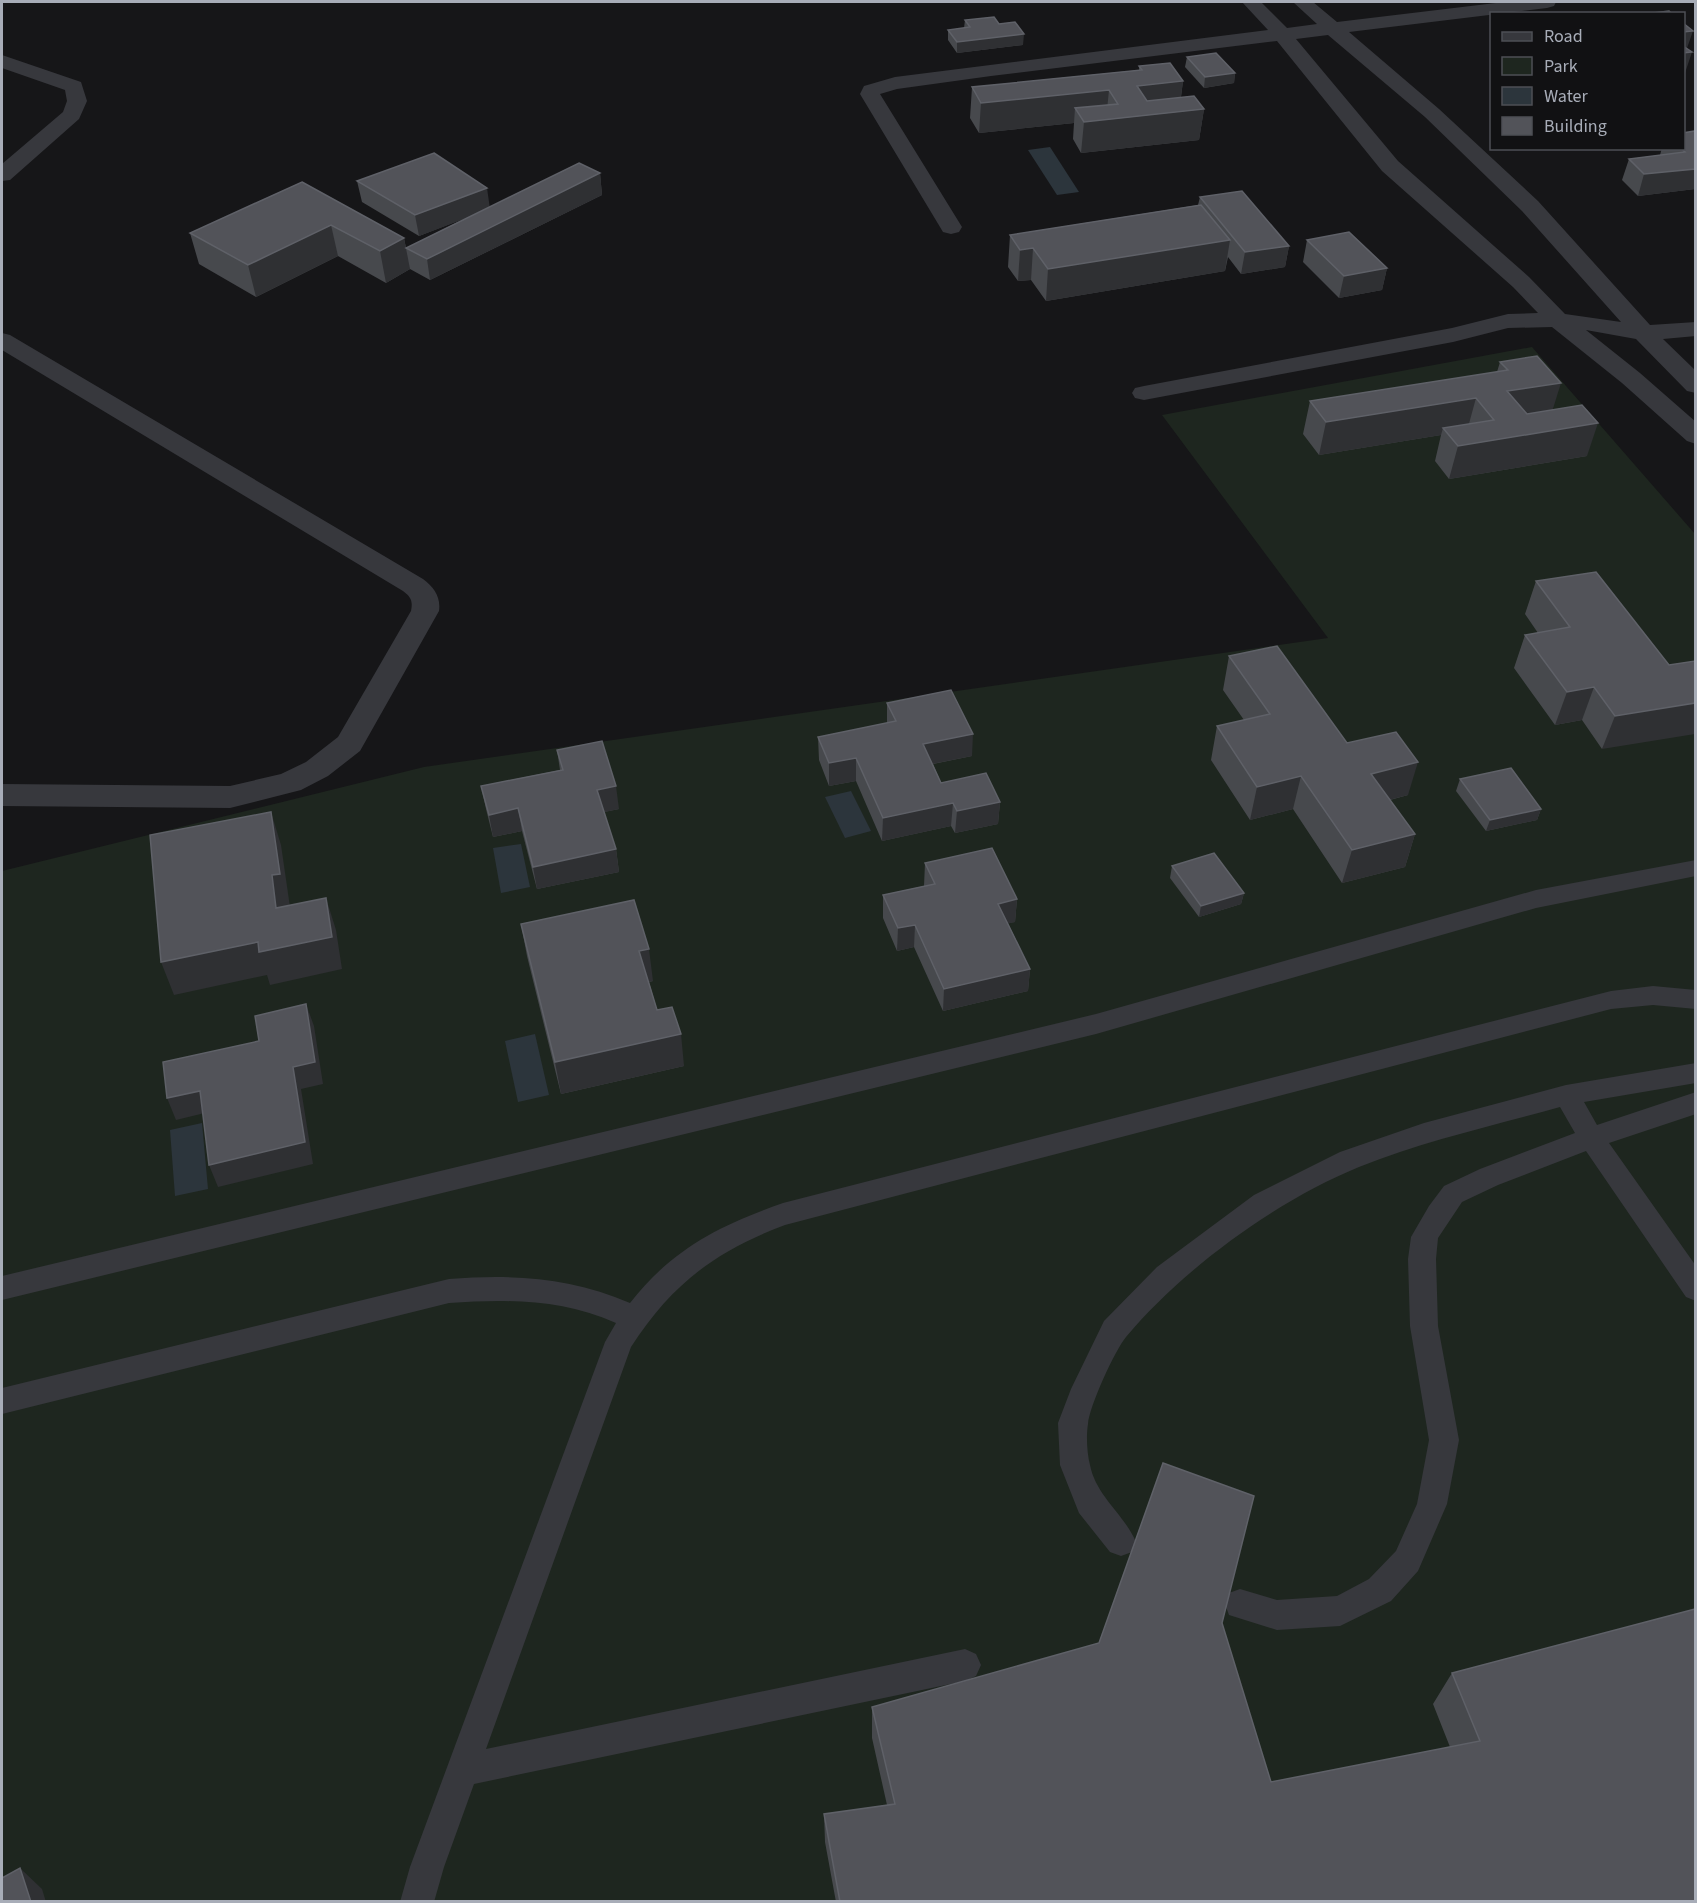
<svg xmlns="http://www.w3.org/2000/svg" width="1697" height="1903" font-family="'Source Sans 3',sans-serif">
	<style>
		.green { fill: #1e261f }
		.water { fill: #2c353c }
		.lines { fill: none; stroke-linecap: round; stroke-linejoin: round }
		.lane { fill: #37383d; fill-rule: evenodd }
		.street { fill: #37383d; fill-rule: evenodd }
		.wall { fill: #47494d }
		.shaded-wall { fill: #2f3033 }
		.building { fill: #525359; stroke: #5f6168; stroke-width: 1.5 }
	</style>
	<rect width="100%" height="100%" fill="#161618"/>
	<path class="green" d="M 1532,347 L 1695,534 L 1695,1638 L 1459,1771 L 1257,1810 L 1091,1675 L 893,1833 L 836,1901 L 2,1901 L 2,871 L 424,767 L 1328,638 L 1162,415 Z"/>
	<g class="water">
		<path d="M 1050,147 L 1079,192 L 1057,195 L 1028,150 Z"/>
		<path d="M 851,791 L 871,831 L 845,838 L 825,797 Z"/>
		<path d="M 521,844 L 530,887 L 501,893 L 493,848 Z"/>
		<path d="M 535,1034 L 549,1095 L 518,1102 L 505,1041 Z"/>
		<path d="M 202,1123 L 208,1189 L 175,1196 L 170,1130 Z"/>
	</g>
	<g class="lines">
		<g class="lane">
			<path d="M 1696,860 L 1696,876 L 1536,908 L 1096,1034 L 2,1300 L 2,1276 L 1096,1014 L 1536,890 Z"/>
			<path d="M 1653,986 L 1696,990 L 1696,1009 L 1653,1005 L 1611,1009 L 785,1225 C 715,1251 671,1285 631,1347 L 486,1749 L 965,1649 L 976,1654 L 981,1665 L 976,1676 L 965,1681 L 474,1784 L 444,1867 L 434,1902 L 400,1902 L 410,1867 L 605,1342 L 616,1323 C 562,1299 507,1299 449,1303 L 2,1414 L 2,1388 L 449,1279 C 512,1274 571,1277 630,1303 C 672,1249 720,1225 783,1203 L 1611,991 Z"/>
			<path d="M 1696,1063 L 1696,1083 L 1584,1102 L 1597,1125 L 1696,1092 L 1696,1114 L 1609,1143 L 1696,1266 L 1696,1301 L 1686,1297 L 1586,1151 L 1498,1185 L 1462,1202 L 1438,1238 L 1436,1259 L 1438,1326 L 1459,1440 L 1447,1504 L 1418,1571 L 1391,1601 L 1340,1626 L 1277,1630 L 1229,1615 L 1225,1604 L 1229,1593 L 1240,1589 L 1277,1600 L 1337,1596 L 1369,1579 L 1396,1551 L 1417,1504 L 1429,1440 L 1410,1326 L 1408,1259 L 1411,1237 L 1429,1206 L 1444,1186 L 1480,1169 L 1575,1133 L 1560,1107 C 1493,1126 1424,1141 1359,1167 C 1276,1201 1184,1268 1126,1337 C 1115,1350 1089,1407 1088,1424 C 1086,1436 1087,1453 1090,1465 C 1096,1496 1124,1514 1136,1542 L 1132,1552 L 1121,1556 L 1110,1552 L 1079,1513 L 1060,1465 L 1058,1423 L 1071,1389 L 1104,1321 L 1157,1267 L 1254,1195 L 1340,1152 L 1424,1123 L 1566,1085 Z"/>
		</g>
		<g class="street">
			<path d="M 1242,2 L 1261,2 L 1287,28 L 1317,24 L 1293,2 L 1313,2 L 1337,22 L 1504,2 L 1556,2 L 1554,6 L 1547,8 L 1349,32 L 1439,109 L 1538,201 L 1650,325 L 1696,322 L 1696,336 L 1663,339 L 1696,371 L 1696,393 L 1687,391 L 1636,339 L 1586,330 L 1640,373 L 1696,422 L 1696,444 L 1687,441 L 1622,383 L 1552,327 L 1508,328 L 1453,342 L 1144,400 L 1135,398 L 1132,393 L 1135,388 L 1144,386 L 1452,328 L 1508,314 L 1538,313 L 1513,287 L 1382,171 L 1277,41 L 991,76 L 897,89 L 880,94 L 962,227 L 959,232 L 951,234 L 943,232 L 940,227 L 860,94 L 864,86 L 895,77 L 1268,30 ZM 1328,35 L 1425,117 L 1522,211 L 1621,322 L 1565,314 L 1529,277 L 1398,161 L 1296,39 Z"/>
			<path d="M 2,55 L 81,82 L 87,101 L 79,119 L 10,180 L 2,181 L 2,164 L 63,112 L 67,101 L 65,90 L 2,68 Z"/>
			<path d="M 2,333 L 10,335 L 423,579 C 434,587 441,597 439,611 L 360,751 L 328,776 L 301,790 L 230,808 L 2,806 L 2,784 L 230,786 L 281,774 L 306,762 L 338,737 L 411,611 C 413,601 411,597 403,591 L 2,350 Z"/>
		</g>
	</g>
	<g class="wall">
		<path d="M 965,20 L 999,24 L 1023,45 L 957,53 L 948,40 L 948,30 L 964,28 Z"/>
		<path d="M 1187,57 L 1235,73 L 1234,83 L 1204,88 L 1185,67 Z"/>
		<path d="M 1139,66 L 1183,81 L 1181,97 L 1204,109 L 1199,140 L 1081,153 L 1073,139 L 1074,123 L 979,133 L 970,118 L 972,87 L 1139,70 Z"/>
		<path d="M 1662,148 L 1683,148 L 1695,189 L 1638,196 L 1622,180 L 1629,159 L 1660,155 Z"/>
		<path d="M 600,173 L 602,195 L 430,280 L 410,269 L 386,283 L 338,256 L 256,297 L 199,264 L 190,233 L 302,182 L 404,238 L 406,248 L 468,217 L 419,236 L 362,202 L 357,181 L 489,207 Z"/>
		<path d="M 1200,197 L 1289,246 L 1285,267 L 1241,274 L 1228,257 L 1225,271 L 1046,301 L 1031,280 L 1018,281 L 1008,267 L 1010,235 L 1198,205 Z"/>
		<path d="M 1307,240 L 1387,268 L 1382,290 L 1339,298 L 1303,262 Z"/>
		<path d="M 1500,362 L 1553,410 L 1587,456 L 1449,479 L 1435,461 L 1441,435 L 1319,455 L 1303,434 L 1310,401 L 1497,372 Z"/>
		<path d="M 1536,581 L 1669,665 L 1602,749 L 1582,720 L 1555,725 L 1514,668 L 1525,635 L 1538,633 L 1525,614 Z"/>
		<path d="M 1229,656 L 1347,743 L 1408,795 L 1390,800 L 1415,834 L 1405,867 L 1342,883 L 1293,809 L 1250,820 L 1211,760 L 1217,726 L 1244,720 L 1223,690 Z"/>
		<path d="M 887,703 L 972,756 L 933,764 L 941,783 L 1000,802 L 998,824 L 955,833 L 951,826 L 882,841 L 856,781 L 829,786 L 819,760 L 818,737 L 887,723 Z"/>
		<path d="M 557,750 L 619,809 L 604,812 L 616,849 L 619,872 L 537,889 L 522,831 L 493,837 L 486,809 L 481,786 L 560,770 Z"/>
		<path d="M 1460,779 L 1541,809 L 1537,820 L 1486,831 L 1456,791 Z"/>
		<path d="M 925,863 L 1017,899 L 1015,922 L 1008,923 L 1030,969 L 1028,991 L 943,1011 L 914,947 L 897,951 L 883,918 L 883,895 L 924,886 Z"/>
		<path d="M 1172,866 L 1244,893 L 1241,904 L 1199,917 L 1170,878 Z"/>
		<path d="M 521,924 L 653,981 L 649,982 L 657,1010 L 684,1066 L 561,1094 L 527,956 Z"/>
		<path d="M 1222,1623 L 1271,1782 L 1450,1747 L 1433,1704 L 1452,1673 L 1695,1902 L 836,1902 L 825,1842 L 824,1814 L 887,1805 L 872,1738 L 872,1707 Z"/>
	</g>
	<g class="shaded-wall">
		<path d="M 1693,31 L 1686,51 L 1683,51 L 1683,32 Z"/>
		<path d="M 1024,34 L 1023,45 L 957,53 L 957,42 Z"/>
		<path d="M 1692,52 L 1685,73 L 1683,73 L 1683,53 Z"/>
		<path d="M 1235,73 L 1234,83 L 1204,88 L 1205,77 Z"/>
		<path d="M 1183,81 L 1179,111 L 1133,116 L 1137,86 Z"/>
		<path d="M 1109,90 L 1106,120 L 1204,109 L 1199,140 L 1081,153 L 1084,122 L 1075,108 L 1074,123 L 979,133 L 981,103 Z"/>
		<path d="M 1695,169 L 1695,189 L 1638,196 L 1644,174 Z"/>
		<path d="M 600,173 L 602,195 L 430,280 L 427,259 Z"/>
		<path d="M 487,188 L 490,209 L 419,236 L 415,215 Z"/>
		<path d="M 331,225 L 338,256 L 256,297 L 248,265 Z"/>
		<path d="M 404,238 L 410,269 L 386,283 L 380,251 Z"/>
		<path d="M 1230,240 L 1225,271 L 1046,301 L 1048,269 Z"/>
		<path d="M 1289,246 L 1285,267 L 1241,274 L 1245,252 Z"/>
		<path d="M 1033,248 L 1031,280 L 1018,281 L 1020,250 Z"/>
		<path d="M 1387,268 L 1382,290 L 1339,298 L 1344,276 Z"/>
		<path d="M 1561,383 L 1551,415 L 1498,424 L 1507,391 Z"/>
		<path d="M 1476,398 L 1467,431 L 1443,428 L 1441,435 L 1319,455 L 1326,422 Z"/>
		<path d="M 1598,423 L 1587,456 L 1449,479 L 1458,446 Z"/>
		<path d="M 1594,687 L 1582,720 L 1555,725 L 1567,692 Z"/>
		<path d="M 1695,703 L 1695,734 L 1602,749 L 1615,716 Z"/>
		<path d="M 973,734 L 972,756 L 922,766 L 923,744 Z"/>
		<path d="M 856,758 L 856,781 L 829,786 L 829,763 Z"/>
		<path d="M 1418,762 L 1408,795 L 1362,807 L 1371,774 Z"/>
		<path d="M 1301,776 L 1293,809 L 1250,820 L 1257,787 Z"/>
		<path d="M 616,786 L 619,809 L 600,813 L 597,790 Z"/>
		<path d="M 1000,802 L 998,824 L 955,833 L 957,811 Z"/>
		<path d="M 953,803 L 951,826 L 882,841 L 883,818 Z"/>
		<path d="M 518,808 L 522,831 L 493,837 L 489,815 Z"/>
		<path d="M 1541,809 L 1537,820 L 1486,831 L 1490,820 Z"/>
		<path d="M 271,812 L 281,845 L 290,907 L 276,908 L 272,875 Z"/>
		<path d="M 1415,834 L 1405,867 L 1342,883 L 1352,850 Z"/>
		<path d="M 616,849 L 619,872 L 537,889 L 533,867 Z"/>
		<path d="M 1244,893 L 1241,904 L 1199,917 L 1201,906 Z"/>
		<path d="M 326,898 L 336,930 L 342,969 L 270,985 L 267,975 L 174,995 L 161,962 Z"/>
		<path d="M 1017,899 L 1015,922 L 996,926 L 998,904 Z"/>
		<path d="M 915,925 L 914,947 L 897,951 L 898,928 Z"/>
		<path d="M 649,949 L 653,981 L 643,983 L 639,951 Z"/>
		<path d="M 1030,969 L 1028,991 L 943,1011 L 944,989 Z"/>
		<path d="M 306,1004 L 314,1026 L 323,1084 L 301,1089 L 313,1164 L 218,1187 L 209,1165 L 293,1067 Z"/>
		<path d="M 681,1034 L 684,1066 L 561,1094 L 555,1062 Z"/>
		<path d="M 200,1091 L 209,1112 L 176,1120 L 167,1098 Z"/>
		<path d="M 20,1868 L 42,1889 L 46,1902 L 31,1902 Z"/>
	</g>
	<g class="building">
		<path d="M 1669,11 L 1672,14 L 1645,14 Z"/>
		<path d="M 994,17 L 999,24 L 1015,22 L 1024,34 L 957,42 L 948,30 L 970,27 L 965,20 Z"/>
		<path d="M 1683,23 L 1693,31 L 1683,32 Z"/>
		<path d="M 1683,46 L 1692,52 L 1683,53 Z"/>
		<path d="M 1216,53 L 1235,73 L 1205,77 L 1187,57 Z"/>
		<path d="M 1170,63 L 1183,81 L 1137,86 L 1147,101 L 1194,96 L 1204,109 L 1084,122 L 1075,108 L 1118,104 L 1109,90 L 981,103 L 972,87 L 1142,70 L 1139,66 Z"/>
		<path d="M 1695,131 L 1695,169 L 1644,174 L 1629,159 L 1685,152 L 1681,148 L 1683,148 L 1683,133 Z"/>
		<path d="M 434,153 L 487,188 L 415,215 L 357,181 Z"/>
		<path d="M 579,163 L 600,173 L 427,259 L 406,248 Z"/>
		<path d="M 302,182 L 404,238 L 380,251 L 331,225 L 248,265 L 190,233 Z"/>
		<path d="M 1242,191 L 1289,246 L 1245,252 L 1200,197 Z"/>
		<path d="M 1201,205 L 1230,240 L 1048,269 L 1033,248 L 1020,250 L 1010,235 Z"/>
		<path d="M 1349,232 L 1387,268 L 1344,276 L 1307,240 Z"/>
		<path d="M 1537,356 L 1561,383 L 1507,391 L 1527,414 L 1582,405 L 1598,423 L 1458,446 L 1443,428 L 1494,420 L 1476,398 L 1326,422 L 1310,401 L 1508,370 L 1500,362 Z"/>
		<path d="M 1596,572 L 1669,665 L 1695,661 L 1695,703 L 1615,716 L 1594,687 L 1567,692 L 1525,635 L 1570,627 L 1536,581 Z"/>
		<path d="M 1277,646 L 1347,743 L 1396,732 L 1418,762 L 1371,774 L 1415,834 L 1352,850 L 1301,776 L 1257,787 L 1217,726 L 1270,714 L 1229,656 Z"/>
		<path d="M 951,690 L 973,734 L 923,744 L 941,783 L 986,773 L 1000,802 L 957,811 L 953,803 L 883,818 L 856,758 L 829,763 L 818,737 L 896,721 L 887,703 Z"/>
		<path d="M 602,741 L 616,786 L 597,790 L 616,849 L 533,867 L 518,808 L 489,815 L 481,786 L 563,770 L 557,750 Z"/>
		<path d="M 1511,768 L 1541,809 L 1490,820 L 1460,779 Z"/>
		<path d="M 271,812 L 280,874 L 272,875 L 276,908 L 326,898 L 332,937 L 259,952 L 258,942 L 161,962 L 150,835 Z"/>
		<path d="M 992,848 L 1017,899 L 998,904 L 1030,969 L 944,989 L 915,925 L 898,928 L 883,895 L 935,884 L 925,863 Z"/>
		<path d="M 1214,853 L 1244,893 L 1201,906 L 1172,866 Z"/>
		<path d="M 634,900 L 649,949 L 639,951 L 657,1010 L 672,1007 L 681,1034 L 555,1062 L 521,924 Z"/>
		<path d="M 306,1004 L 315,1062 L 293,1067 L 305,1142 L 209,1165 L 200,1091 L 167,1098 L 163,1062 L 259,1041 L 255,1016 Z"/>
		<path d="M 1163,1463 L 1254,1496 L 1222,1623 L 1271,1782 L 1480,1741 L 1452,1673 L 1695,1609 L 1695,1902 L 840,1902 L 824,1814 L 895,1804 L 872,1707 L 1099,1643 Z"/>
		<path d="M 20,1868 L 31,1902 L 2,1902 L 2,1878 Z"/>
	</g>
	<rect width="1697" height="1903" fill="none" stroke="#a8adb8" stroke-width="6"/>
	<rect x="1490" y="12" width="195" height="138" fill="#111113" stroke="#4d4f55" stroke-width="1.5"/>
	<rect x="1502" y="32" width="30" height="9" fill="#37383d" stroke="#4d4f55" stroke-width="1.5"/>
	<text x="1544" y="42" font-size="18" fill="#a8adb8">Road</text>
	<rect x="1502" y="57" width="30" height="18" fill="#1e261f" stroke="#4d4f55" stroke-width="1.5"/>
	<text x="1544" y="72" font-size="18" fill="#a8adb8">Park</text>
	<rect x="1502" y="87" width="30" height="18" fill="#2c353c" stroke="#4d4f55" stroke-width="1.5"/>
	<text x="1544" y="102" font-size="18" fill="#a8adb8">Water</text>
	<rect x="1502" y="117" width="30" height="18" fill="#525359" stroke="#4d4f55" stroke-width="1.5"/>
	<text x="1544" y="132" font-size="18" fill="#a8adb8">Building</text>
</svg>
